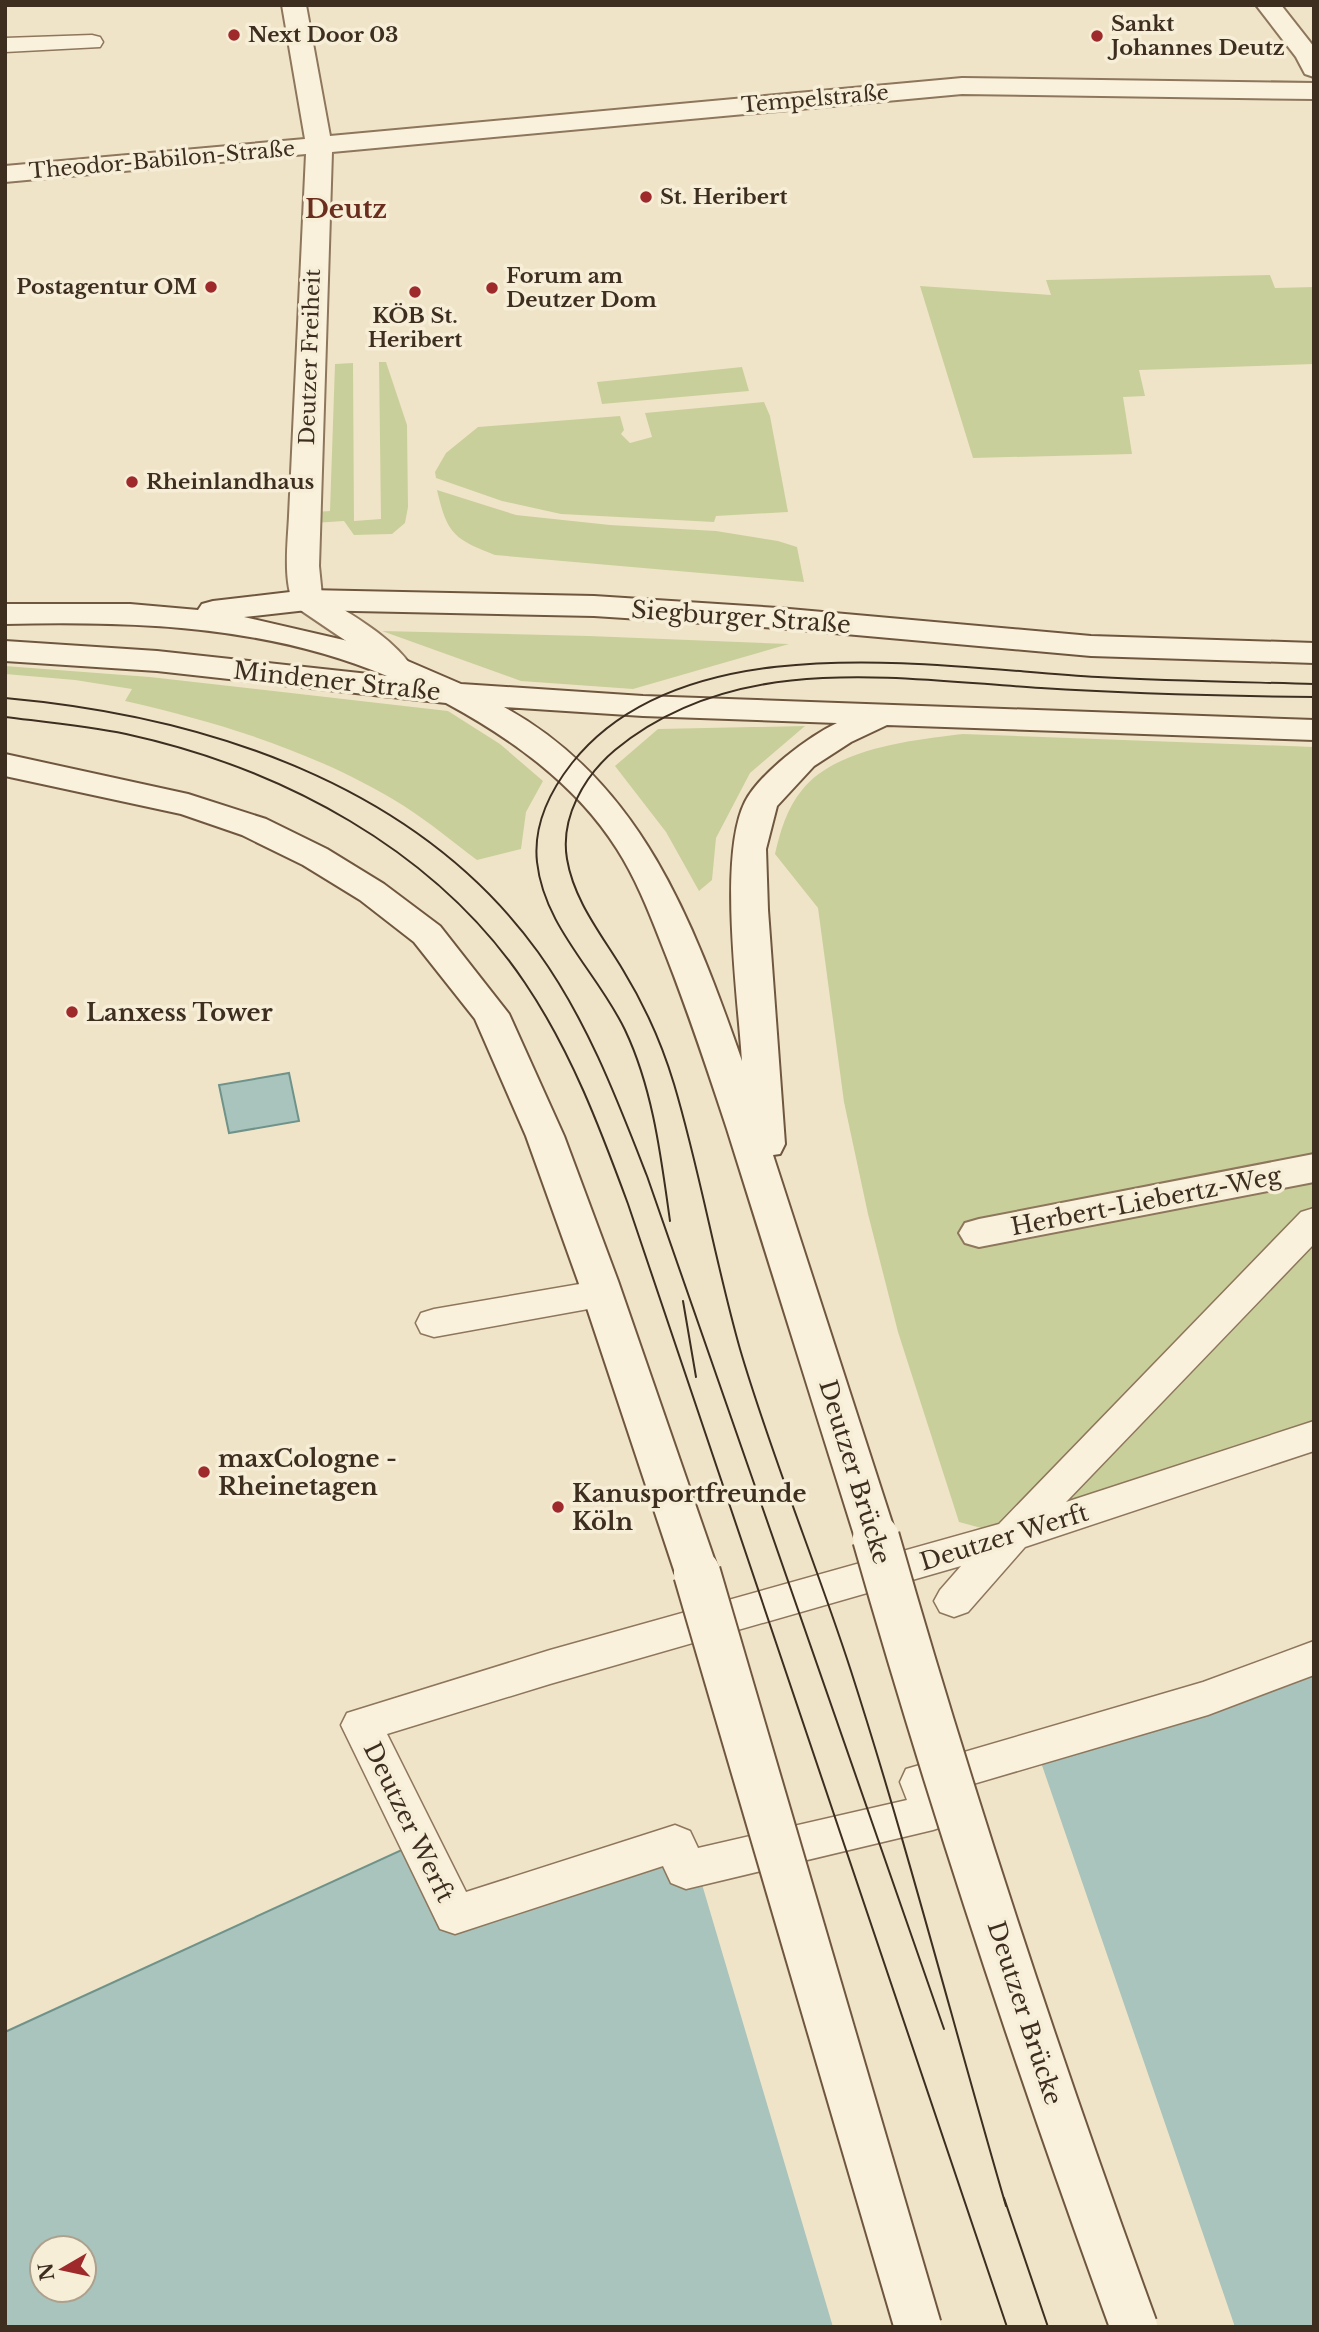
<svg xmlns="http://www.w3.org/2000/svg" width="1319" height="2332" font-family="'Libre Baskerville',serif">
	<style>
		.green { fill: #c9cf9b }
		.water { fill: #a9c4bc; stroke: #6f938a; stroke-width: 2; fill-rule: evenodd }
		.pier { fill: #f0e4c8 }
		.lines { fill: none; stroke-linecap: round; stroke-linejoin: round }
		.service-casing { stroke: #8d765c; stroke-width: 3 }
		.minor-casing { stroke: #8d765c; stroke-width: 4 }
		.secondary-casing { stroke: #6f573f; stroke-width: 4 }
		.service { fill: #faf1dc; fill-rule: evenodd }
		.minor { fill: #faf1dc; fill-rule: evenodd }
		.secondary { fill: #faf1dc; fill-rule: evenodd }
		.tram { stroke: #3d2e20; stroke-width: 2 }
		.secondary-bridge-casing { stroke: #6f573f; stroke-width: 50; stroke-linecap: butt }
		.secondary-bridge { stroke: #faf1dc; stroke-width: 46 }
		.poi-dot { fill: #9e2a2b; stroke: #f7eed8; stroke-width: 2.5 }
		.labels { text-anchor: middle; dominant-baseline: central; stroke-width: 7; stroke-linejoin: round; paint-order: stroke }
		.far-poi-label { font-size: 21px; font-weight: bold; fill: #3d2e20; stroke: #f7eed8; text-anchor: start }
		.far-street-label { font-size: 21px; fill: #3d2e20; stroke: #f7eed8 }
		.street-label { font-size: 24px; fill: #3d2e20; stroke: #f7eed8 }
		.poi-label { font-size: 24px; font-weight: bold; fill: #3d2e20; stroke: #f7eed8; text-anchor: start }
		.far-district-label { font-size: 26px; font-weight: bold; fill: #6b2e1e; stroke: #f7eed8 }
	</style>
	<rect width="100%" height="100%" fill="#f0e4c8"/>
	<g class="green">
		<path d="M 1270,275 L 1275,288 L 1314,287 L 1314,364 L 1139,370 L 1145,396 L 1123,397 L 1132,454 L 973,458 L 920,286 L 1051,295 L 1046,280 Z"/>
		<path d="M 379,362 L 386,362 L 407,425 L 408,507 L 405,523 L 392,534 L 354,535 L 344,521 L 314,523 L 315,512 L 330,511 L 335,364 L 353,363 L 354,521 L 381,519 Z"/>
		<path d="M 742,367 L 749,391 L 602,404 L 597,382 Z"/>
		<path d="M 764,402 L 770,416 L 788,512 L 716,516 L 714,522 L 561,514 L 502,501 L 436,478 L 435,472 L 446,453 L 478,427 L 620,416 L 624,430 L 621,434 L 630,443 L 652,437 L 645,413 Z"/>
		<path d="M 437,490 L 516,515 L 610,525 L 716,531 L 778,541 L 797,547 L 804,582 L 495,555 C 454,539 447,534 437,490 Z"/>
		<path d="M 382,631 L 589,636 L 789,644 L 633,689 L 521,681 Z"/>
		<path d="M 5,666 L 150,677 L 448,711 L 500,744 L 543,781 L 526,812 L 521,849 L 477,860 C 453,842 429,822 404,806 C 319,753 222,723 125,701 L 132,689 L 75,680 L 5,674 Z"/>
		<path d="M 805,726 L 750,773 L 716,838 L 712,880 L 699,891 L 666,832 L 615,766 L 658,729 Z"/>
		<path d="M 963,734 L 1314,747 L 1314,1436 L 1011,1536 L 959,1522 L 898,1332 L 868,1214 L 844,1102 L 818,908 L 775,854 C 780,832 787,808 802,790 C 835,748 913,740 963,734 Z"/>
	</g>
	<g class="water">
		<path d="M 289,1073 L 299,1121 L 229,1133 L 219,1085 Z"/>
		<path d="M 1314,1658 L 1314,2327 L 5,2327 L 5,2032 L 419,1842 L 455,1915 L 675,1844 L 686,1870 L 933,1812 L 921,1782 ZM 42,2248 L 84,2248 L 84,2290 L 42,2290 Z"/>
	</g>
	<path class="pier" d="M 1035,1745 L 1235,2327 L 833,2327 L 696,1864 L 928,1809 Z"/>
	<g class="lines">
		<defs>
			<g id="service">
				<path d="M 92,35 L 100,37 L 103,42 L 100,47 L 5,52 L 5,38 Z"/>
				<path d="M 1314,1208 L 1314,1244 L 1066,1502 L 1314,1421 L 1314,1451 L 1025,1547 L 968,1612 L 954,1617 L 940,1612 L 934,1601 L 940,1590 L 961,1566 L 550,1684 L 387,1734 L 466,1892 L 675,1825 L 690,1831 L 698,1848 L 907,1800 L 900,1782 L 906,1769 L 1203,1682 L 1314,1641 L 1314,1675 L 1208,1715 L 946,1792 L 954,1812 L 948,1825 L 933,1830 L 686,1889 L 671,1883 L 663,1866 L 455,1934 L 440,1929 L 341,1725 L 347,1713 L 550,1650 L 999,1524 L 1301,1212 Z"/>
				<path d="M 603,1280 L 616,1284 L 621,1294 L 616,1304 L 434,1337 L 421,1333 L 416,1323 L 421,1313 L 434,1309 Z"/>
			</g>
			<g id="minor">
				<path d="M 282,5 L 306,5 L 330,136 L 962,78 L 1314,83 L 1314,99 L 962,94 L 332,152 L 319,566 L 322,596 C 353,616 391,636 412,667 L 407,674 L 396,677 L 385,674 L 355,647 L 296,607 C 282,587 288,540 289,516 L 306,154 L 5,182 L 5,166 L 305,139 Z"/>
				<path d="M 1256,5 L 1281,5 L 1314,47 L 1314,77 L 1305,74 L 1296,57 Z"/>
				<path d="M 1314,1154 L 1314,1182 L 979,1247 L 965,1243 L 959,1233 L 965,1223 L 979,1219 Z"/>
			</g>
			<g id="secondary">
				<path d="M 307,590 L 594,596 L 778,608 L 1091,636 L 1314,643 L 1314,663 L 1091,656 L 778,628 L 594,616 L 307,610 L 244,617 L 348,641 L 403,659 L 461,684 L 643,696 L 1314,720 L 1314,740 L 887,725 L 851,742 L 814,766 L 777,806 L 766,849 L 768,910 L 785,1144 L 780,1154 L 773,1155 L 897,1538 L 891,1550 L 876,1555 L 861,1550 L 855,1538 C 812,1402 770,1265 727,1129 C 706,1065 685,1002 660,940 C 648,909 635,877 617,849 C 576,784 512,739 446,703 L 157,671 L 5,661 L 5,641 L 157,651 L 387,676 C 266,625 134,621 5,624 L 5,604 L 130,604 L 198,610 L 202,604 L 213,601 ZM 504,707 L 643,716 L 837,723 C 809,736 759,774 745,802 C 718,856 738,997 742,1061 C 693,921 641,782 504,707 Z"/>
				<path d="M 5,754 L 188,794 L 266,819 L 327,849 L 384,884 L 440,926 L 509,1014 L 564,1136 L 618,1281 L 719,1573 L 712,1585 L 697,1591 L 682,1585 L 675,1573 L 578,1281 L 526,1136 L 475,1019 L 414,942 L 360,900 L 303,865 L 242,835 L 181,814 L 5,776 Z"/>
			</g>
		</defs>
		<use href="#service" class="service-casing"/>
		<use href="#minor" class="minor-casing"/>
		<use href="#secondary" class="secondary-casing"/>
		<use href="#service" class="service"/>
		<use href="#minor" class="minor"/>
		<use href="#secondary" class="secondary"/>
		<g class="tram">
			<path d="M 5,698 C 204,716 416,783 538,952 C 587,1020 617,1099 647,1176 L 944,2029"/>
			<path d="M 5,717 C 45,722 86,726 126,734 C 281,768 435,849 525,983 C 571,1051 600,1128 628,1204 L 1007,2327"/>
			<path d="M 670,1221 C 661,1157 653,1089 625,1030 C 598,973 544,927 537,862 C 533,825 550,791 572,763 C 685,621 940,668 1098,677 C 1170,681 1242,682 1314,684"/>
			<path d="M 683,1301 L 696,1377"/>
			<path d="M 1004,2198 L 1048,2327"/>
			<path d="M 1006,2206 C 954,2028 908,1848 851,1671 C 816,1563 772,1458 740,1349 C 715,1261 700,1171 674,1084 C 662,1044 645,1006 623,970 C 602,935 574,901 567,859 C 560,818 584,776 615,750 C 736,650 897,679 1041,688 C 1132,694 1223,696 1314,697"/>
		</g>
		<defs>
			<g id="secondary-bridge">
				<path d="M 876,1538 C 952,1804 1039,2067 1134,2327"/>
				<path d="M 697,1573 L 918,2327"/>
			</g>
		</defs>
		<use href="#secondary-bridge" class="secondary-bridge-casing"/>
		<use href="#secondary-bridge" class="secondary-bridge"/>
	</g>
	<g class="poi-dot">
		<circle cx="234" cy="35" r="7"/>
		<circle cx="1097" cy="36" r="7"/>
		<circle cx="646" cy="197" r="7"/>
		<circle cx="211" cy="287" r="7"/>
		<circle cx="492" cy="288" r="7"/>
		<circle cx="415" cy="292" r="7"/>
		<circle cx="132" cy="482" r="7"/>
		<circle cx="72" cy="1012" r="7"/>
		<circle cx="204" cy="1472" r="7"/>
		<circle cx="558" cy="1507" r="7"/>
	</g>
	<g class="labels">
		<g class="far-poi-label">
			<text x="1111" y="24">Sankt<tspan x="1111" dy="24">Johannes Deutz</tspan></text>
			<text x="248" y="35">Next Door 03</text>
			<text x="660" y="197">St. Heribert</text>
			<text x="506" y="276">Forum am<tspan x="506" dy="24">Deutzer Dom</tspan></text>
			<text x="197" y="287" text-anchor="end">Postagentur OM</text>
			<text x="415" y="316" text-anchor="middle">KÖB St.<tspan x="415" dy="24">Heribert</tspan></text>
			<text x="146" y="482">Rheinlandhaus</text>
		</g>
		<g class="far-street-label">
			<text transform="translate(815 99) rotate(-5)">Tempelstraße</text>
			<text transform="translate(162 160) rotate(-5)">Theodor-Babilon-Straße</text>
			<text transform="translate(310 357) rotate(-88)">Deutzer Freiheit</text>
		</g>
		<g class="street-label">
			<text transform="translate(741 617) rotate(4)">Siegburger Straße</text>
			<text transform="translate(337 681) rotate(6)">Mindener Straße</text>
			<text transform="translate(1146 1201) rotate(-11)">Herbert-Liebertz-Weg</text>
			<text transform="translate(855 1472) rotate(73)">Deutzer Brücke</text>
			<text transform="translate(1004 1537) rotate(-17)">Deutzer Werft</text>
			<text transform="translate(409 1822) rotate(64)">Deutzer Werft</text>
			<text transform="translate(1025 2013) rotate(72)">Deutzer Brücke</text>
		</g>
		<g class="poi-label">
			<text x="86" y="1012">Lanxess Tower</text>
			<text x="218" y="1458">maxCologne -<tspan x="218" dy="28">Rheinetagen</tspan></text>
			<text x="572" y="1493">Kanusportfreunde<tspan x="572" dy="28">Köln</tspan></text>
		</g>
		<g class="far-district-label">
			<text x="346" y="209">Deutz</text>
		</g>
	</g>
	<rect width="1319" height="2332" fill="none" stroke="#3d2e20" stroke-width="14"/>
	<g transform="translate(63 2269) rotate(261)"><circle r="33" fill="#f7eed8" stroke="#ada18e" stroke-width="2"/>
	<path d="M0-5L12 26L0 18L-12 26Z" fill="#9e2a2b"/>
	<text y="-10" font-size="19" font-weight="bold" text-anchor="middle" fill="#3d2e20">N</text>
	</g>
</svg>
